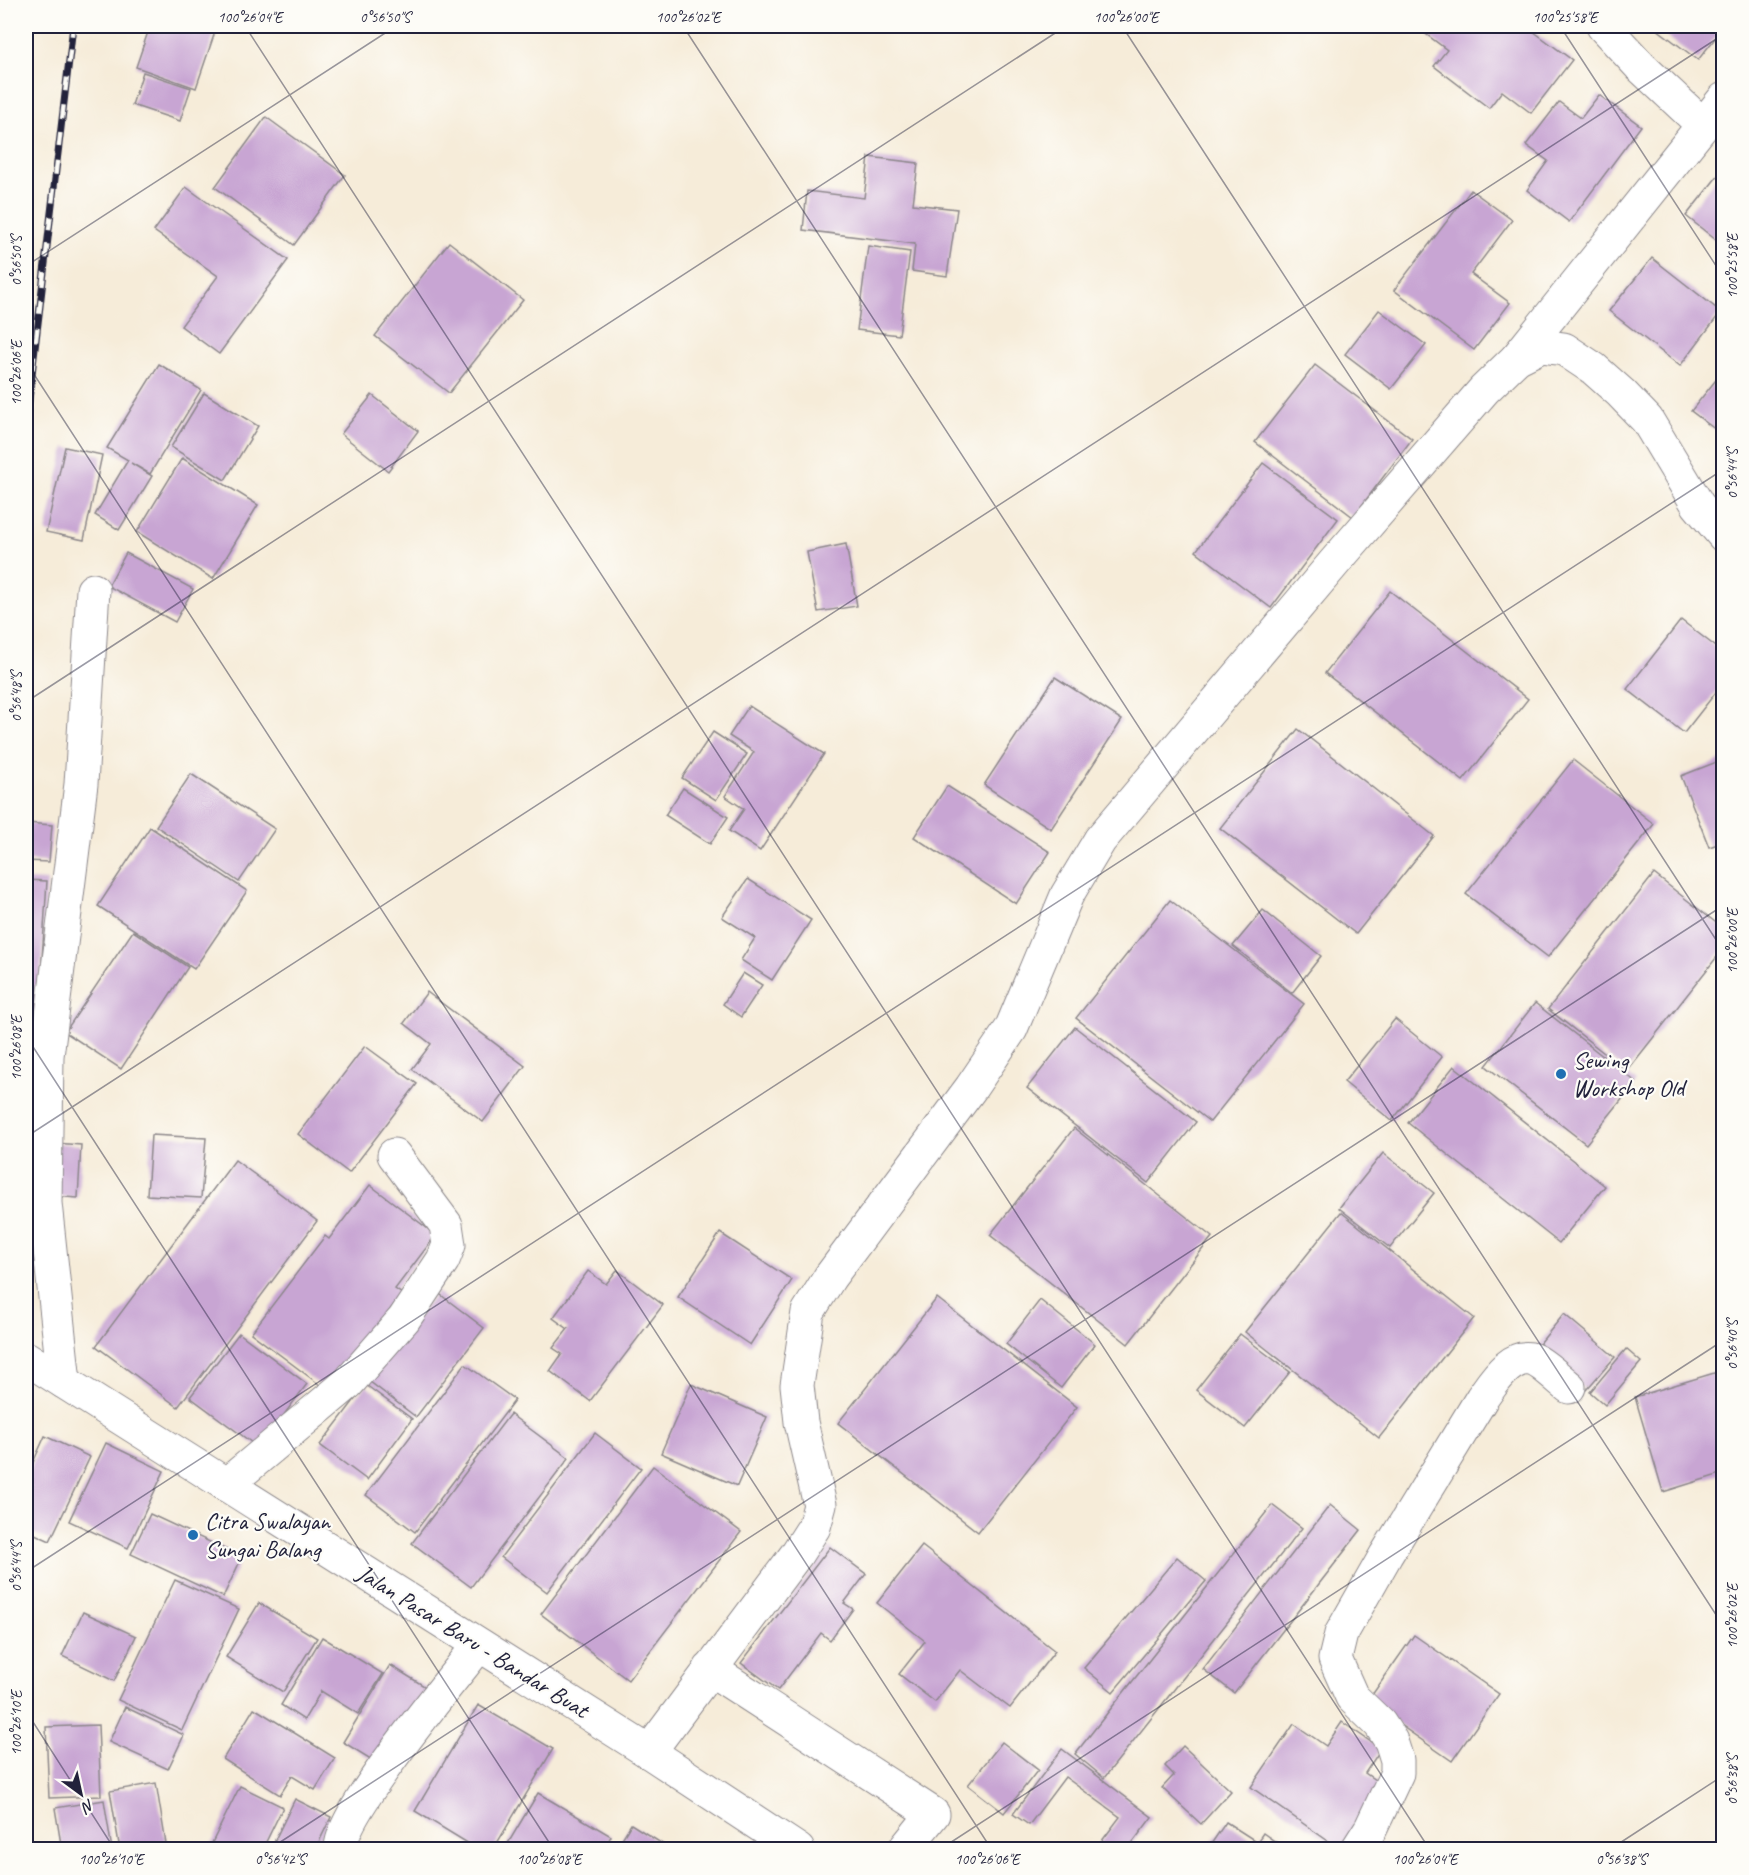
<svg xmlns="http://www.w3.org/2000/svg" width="1749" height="1875" font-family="Caveat,sans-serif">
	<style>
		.building { fill: #c8a5d3 }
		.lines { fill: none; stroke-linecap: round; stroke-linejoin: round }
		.minor-casing { stroke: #8c878a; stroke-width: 35 }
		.minor { stroke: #fff; stroke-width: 33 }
		.rail-casing { stroke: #22223b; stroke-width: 7 }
		.rail { stroke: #fdfcf7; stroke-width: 4.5; stroke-dasharray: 14; stroke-linecap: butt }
		.ticks { fill: none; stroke: #22223b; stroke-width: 1.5; stroke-opacity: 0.45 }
		.poi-dot { fill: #1f6fb2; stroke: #fdfcf7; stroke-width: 2 }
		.labels { text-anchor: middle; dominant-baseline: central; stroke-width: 4.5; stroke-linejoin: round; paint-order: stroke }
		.poi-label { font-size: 24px; fill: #22223b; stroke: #fdfcf7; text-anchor: start }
		.street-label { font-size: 24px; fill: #22223b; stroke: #fdfcf7 }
		.neatline { fill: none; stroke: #22223b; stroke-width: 2 }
		.ticks-label { font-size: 15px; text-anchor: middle; fill: #22223b }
	</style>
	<rect width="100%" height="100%" fill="#fdfcf7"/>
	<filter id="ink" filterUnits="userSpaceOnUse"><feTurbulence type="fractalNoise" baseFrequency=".0167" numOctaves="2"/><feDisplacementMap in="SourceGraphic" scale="12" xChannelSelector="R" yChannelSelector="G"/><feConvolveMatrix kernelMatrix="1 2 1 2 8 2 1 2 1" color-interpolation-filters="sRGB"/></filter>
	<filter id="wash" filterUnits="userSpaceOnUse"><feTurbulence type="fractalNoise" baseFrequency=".008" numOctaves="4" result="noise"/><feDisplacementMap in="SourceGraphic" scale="24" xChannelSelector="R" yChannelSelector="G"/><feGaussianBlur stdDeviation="1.35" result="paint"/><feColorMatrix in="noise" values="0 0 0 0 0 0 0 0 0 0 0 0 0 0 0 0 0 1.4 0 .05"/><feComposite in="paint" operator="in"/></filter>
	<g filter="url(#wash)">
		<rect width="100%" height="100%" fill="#f6ecd9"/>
		<g id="blocks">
			<g class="building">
				<path d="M 150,26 L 217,26 L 196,88 L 136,67 Z"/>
				<path d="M 1432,26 L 1526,26 L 1572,60 L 1531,113 L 1502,91 L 1489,108 L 1434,66 L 1447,50 L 1426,34 Z"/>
				<path d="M 1653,26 L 1724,26 L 1724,27 L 1698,60 Z"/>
				<path d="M 143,72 L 191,88 L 180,121 L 132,105 Z"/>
				<path d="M 1599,95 L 1641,126 L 1569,222 L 1527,190 L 1548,161 L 1526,145 L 1559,102 L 1581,118 Z"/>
				<path d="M 266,117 L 345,175 L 294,245 L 215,187 Z"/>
				<path d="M 869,157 L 918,163 L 913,204 L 957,209 L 947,276 L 912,271 L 915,244 L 803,230 L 807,191 L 864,198 Z"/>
				<path d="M 1724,168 L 1724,241 L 1721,244 L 1686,216 Z"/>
				<path d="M 186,187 L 288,260 L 219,354 L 181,326 L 218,276 L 154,231 Z"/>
				<path d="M 1471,190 L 1512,220 L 1471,274 L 1510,303 L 1474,350 L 1394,290 Z"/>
				<path d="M 449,242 L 523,300 L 449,393 L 375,336 Z"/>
				<path d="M 868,246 L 910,252 L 899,335 L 857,330 Z"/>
				<path d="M 1652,258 L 1721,312 L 1680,366 L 1609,311 Z"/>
				<path d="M 1379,310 L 1426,345 L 1391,389 L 1345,354 Z"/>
				<path d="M 159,364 L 201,390 L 150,474 L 131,463 L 152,476 L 119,530 L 95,515 L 128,460 L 107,448 Z"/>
				<path d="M 1315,365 L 1412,439 L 1353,517 L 1255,442 Z"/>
				<path d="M 1724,370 L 1724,436 L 1691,411 Z"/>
				<path d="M 204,393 L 258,426 L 225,480 L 171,447 Z"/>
				<path d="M 372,395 L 418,431 L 388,471 L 341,434 Z"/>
				<path d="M 65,447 L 102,455 L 84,540 L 46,532 Z"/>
				<path d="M 182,458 L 258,505 L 213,579 L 137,532 Z"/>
				<path d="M 1263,463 L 1338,519 L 1271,608 L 1196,551 Z"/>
				<path d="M 846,544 L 857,606 L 818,612 L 807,552 Z"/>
				<path d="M 126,553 L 193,589 L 175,622 L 108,586 Z"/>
				<path d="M 1390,591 L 1528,699 L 1463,781 L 1325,673 Z"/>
				<path d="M 1681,620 L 1724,653 L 1724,682 L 1684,733 L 1627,689 Z"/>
				<path d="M 1055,677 L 1122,720 L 1051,829 L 984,785 Z"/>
				<path d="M 749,706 L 824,754 L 760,851 L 729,831 L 744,809 L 725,796 L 754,752 L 729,736 Z"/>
				<path d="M 1298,729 L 1434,836 L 1356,934 L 1220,828 Z"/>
				<path d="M 713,732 L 747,754 L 716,800 L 682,778 Z"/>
				<path d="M 1724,759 L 1724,842 L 1709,847 L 1681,776 Z"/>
				<path d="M 1573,760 L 1654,824 L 1548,957 L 1466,894 Z"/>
				<path d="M 191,774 L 275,829 L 239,882 L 156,826 Z"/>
				<path d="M 947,786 L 1050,852 L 1016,904 L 914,837 Z"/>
				<path d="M 683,788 L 728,817 L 710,844 L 665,815 Z"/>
				<path d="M 26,823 L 52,825 L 49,862 L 26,861 Z"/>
				<path d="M 150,827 L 247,891 L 194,969 L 98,906 Z"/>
				<path d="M 1654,874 L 1724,929 L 1724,948 L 1627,1071 L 1548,1009 Z"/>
				<path d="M 748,879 L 811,920 L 772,980 L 741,960 L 755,938 L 722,917 Z"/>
				<path d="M 26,880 L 47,881 L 38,1022 L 26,1021 Z"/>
				<path d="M 1170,900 L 1304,1004 L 1210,1122 L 1076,1018 Z"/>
				<path d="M 1263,910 L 1321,956 L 1292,993 L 1233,946 Z"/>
				<path d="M 133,931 L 188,967 L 121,1069 L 65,1032 Z"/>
				<path d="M 743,973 L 762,985 L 741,1017 L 723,1004 Z"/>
				<path d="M 427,992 L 525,1066 L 483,1122 L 412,1069 L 431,1044 L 404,1023 Z"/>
				<path d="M 1535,1003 L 1636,1082 L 1586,1144 L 1486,1066 Z"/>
				<path d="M 1395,1019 L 1442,1057 L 1392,1121 L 1344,1082 Z"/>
				<path d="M 1075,1027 L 1196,1122 L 1148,1183 L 1027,1088 Z"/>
				<path d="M 365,1046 L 417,1084 L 349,1173 L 298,1134 Z"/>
				<path d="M 1454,1066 L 1605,1186 L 1559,1243 L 1408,1123 Z"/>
				<path d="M 1074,1128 L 1212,1237 L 1128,1344 L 990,1235 Z"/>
				<path d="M 151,1135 L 206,1138 L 201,1198 L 147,1195 Z"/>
				<path d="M 55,1143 L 81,1145 L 78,1198 L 51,1196 Z"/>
				<path d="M 1383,1153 L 1434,1193 L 1390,1248 L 1339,1208 Z"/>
				<path d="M 235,1160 L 317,1221 L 178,1407 L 96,1346 Z"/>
				<path d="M 370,1185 L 436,1235 L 395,1289 L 402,1294 L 328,1391 L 251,1333 L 325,1236 L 329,1239 Z"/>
				<path d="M 1341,1212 L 1474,1318 L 1379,1438 L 1245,1332 Z"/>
				<path d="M 26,1230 L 37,1231 L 32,1278 L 26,1277 Z"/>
				<path d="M 720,1233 L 792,1280 L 750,1345 L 678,1297 Z"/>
				<path d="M 617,1270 L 663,1305 L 590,1401 L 550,1371 L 562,1354 L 553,1348 L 568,1329 L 553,1318 L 588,1271 L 606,1284 Z"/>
				<path d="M 437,1292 L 484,1328 L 416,1417 L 369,1381 Z"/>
				<path d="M 937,1298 L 1077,1407 L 978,1532 L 838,1423 Z"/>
				<path d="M 1040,1300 L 1095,1344 L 1061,1388 L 1006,1344 Z"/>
				<path d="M 1564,1314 L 1615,1357 L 1586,1390 L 1536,1348 Z"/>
				<path d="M 239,1333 L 307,1384 L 259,1448 L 190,1397 Z"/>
				<path d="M 1240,1334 L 1290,1372 L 1245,1428 L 1196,1390 Z"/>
				<path d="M 1626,1349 L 1641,1362 L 1605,1405 L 1590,1392 Z"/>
				<path d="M 465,1364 L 515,1400 L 415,1532 L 366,1495 Z"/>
				<path d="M 1724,1370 L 1724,1473 L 1663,1492 L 1635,1397 Z"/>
				<path d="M 691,1384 L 767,1417 L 737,1486 L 661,1453 Z"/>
				<path d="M 366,1385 L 412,1419 L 367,1480 L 320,1445 Z"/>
				<path d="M 510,1414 L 569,1458 L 471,1587 L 412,1543 Z"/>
				<path d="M 595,1433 L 641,1468 L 547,1592 L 501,1557 Z"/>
				<path d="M 45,1436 L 90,1457 L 50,1541 L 26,1530 L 26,1478 Z"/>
				<path d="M 106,1443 L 164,1471 L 128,1548 L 69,1521 Z"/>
				<path d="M 653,1466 L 741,1532 L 628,1680 L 541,1614 Z"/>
				<path d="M 1272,1505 L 1302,1528 L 1104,1778 L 1075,1754 Z"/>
				<path d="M 1330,1505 L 1361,1530 L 1234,1693 L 1203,1669 Z"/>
				<path d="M 150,1514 L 242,1557 L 223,1597 L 131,1554 Z"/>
				<path d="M 922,1546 L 1055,1651 L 1010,1708 L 960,1670 L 935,1702 L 899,1674 L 925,1641 L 877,1603 Z"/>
				<path d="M 830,1547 L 866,1574 L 844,1603 L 853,1609 L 830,1640 L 821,1633 L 778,1690 L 741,1663 Z"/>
				<path d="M 1177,1557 L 1206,1581 L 1113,1692 L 1084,1668 Z"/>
				<path d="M 175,1580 L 239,1609 L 182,1730 L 118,1700 Z"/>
				<path d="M 259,1603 L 317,1638 L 283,1692 L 226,1657 Z"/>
				<path d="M 83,1612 L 136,1636 L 114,1681 L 62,1656 Z"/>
				<path d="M 1414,1635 L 1499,1694 L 1452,1761 L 1367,1702 Z"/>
				<path d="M 322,1637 L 383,1674 L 358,1714 L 321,1691 L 304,1720 L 281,1705 Z"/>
				<path d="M 390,1665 L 429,1689 L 382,1766 L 343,1742 Z"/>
				<path d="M 478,1705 L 553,1749 L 493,1850 L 479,1850 L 415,1811 Z"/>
				<path d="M 125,1707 L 184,1735 L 168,1769 L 109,1742 Z"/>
				<path d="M 254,1708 L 335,1758 L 315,1790 L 292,1776 L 280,1795 L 223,1759 Z"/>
				<path d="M 1342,1722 L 1381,1749 L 1365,1773 L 1385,1787 L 1341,1850 L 1251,1787 L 1294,1724 L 1326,1746 Z"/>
				<path d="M 98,1725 L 101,1796 L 49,1798 L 46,1727 Z"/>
				<path d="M 1002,1742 L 1038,1770 L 1004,1813 L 968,1785 Z"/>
				<path d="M 1183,1746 L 1231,1791 L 1201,1824 L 1162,1788 L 1174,1775 L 1165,1766 Z"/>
				<path d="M 1062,1749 L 1152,1817 L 1127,1850 L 1095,1850 L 1120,1817 L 1065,1777 L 1029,1825 L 1013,1814 Z"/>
				<path d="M 156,1783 L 167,1850 L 120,1850 L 110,1791 Z"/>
				<path d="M 240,1786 L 283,1807 L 262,1850 L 215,1850 L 210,1847 Z"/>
				<path d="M 538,1793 L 611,1836 L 603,1850 L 504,1850 Z"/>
				<path d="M 295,1799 L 331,1817 L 315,1850 L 270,1850 Z"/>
				<path d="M 104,1800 L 112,1850 L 62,1850 L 55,1808 Z"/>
				<path d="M 1226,1822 L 1257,1842 L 1263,1833 L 1287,1850 L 1207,1850 Z"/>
				<path d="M 631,1824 L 672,1850 L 615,1850 Z"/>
			</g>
		</g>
	</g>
	<g filter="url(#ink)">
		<use href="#blocks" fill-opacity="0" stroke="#8c878a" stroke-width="1.5"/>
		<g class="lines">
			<defs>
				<g id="minor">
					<path d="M 1603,26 L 1641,67 L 1703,125"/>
					<path d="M 1517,358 L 1724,99"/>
					<path d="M 26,1358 L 649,1752 L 798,1850"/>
					<path d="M 64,1382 L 45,1203 L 47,1056 L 81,784 L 93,590"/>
					<path d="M 226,1485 L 348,1383 L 404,1319 L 443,1260 L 449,1245 L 446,1225 L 394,1155"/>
					<path d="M 710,1669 L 933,1814 L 904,1850"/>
					<path d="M 649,1752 L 796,1555 L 814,1527 L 820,1505 L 801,1422 L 797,1385 L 808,1312 L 830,1277 L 971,1088 L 1011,1029 L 1067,895 L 1100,840 L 1334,563 L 1484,390 L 1517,358 L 1541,346 L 1564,349 L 1594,369 L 1621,393 L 1647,420 L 1698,505 L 1724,536"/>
					<path d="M 341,1850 C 338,1814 453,1679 479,1645"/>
					<path d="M 1357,1850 L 1371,1828 L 1397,1773 L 1397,1760 L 1391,1741 L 1380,1724 L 1352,1697 L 1335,1659 L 1341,1634 L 1386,1555 L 1482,1398 C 1493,1383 1511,1352 1534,1360 C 1544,1364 1560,1380 1569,1387"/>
				</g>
			</defs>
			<use href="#minor" class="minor-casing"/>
			<use href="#minor" class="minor"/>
			<defs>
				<g id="rail">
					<path d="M 26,425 L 73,26"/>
					<path d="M 26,1832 L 30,1850"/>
				</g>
			</defs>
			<use href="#rail" class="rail-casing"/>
			<use href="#rail" class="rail"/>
		</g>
	</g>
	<path class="ticks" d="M 245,26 L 1430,1850M 683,26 L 1724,1627M 1122,26 L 1724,952M 1560,26 L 1724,278M 26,266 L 396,26M 26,362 L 992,1850M 26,702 L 1066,26M 26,1036 L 554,1850M 26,1137 L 1724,34M 26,1572 L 1724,469M 26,1711 L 115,1850M 268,1850 L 1724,905M 939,1850 L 1724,1340M 1609,1850 L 1724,1775"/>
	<g class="poi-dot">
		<circle cx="1561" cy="1074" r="6"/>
		<circle cx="193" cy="1535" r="6"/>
	</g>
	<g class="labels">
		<g class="poi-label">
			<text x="1573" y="1060">Sewing<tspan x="1573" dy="28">Workshop Old</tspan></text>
			<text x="205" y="1521">Citra Swalayan<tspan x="205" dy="28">Sungai Balang</tspan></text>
		</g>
		<g class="street-label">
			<text transform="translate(473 1641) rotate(32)">Jalan Pasar Baru - Bandar Buat</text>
		</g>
	</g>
	<rect width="1749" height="1875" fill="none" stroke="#fdfcf7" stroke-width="66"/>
	<g transform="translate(81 1794) rotate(147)" stroke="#fdfcf7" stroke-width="4.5" paint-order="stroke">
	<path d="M0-4.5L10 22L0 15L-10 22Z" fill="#22223b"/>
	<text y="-9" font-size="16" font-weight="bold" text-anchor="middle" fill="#22223b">N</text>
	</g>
	<rect x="33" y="33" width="1683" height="1809" class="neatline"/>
	<g class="ticks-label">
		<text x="250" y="22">100°26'04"E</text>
		<text x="385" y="22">0°56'50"S</text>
		<text x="688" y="22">100°26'02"E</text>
		<text x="1126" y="22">100°26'00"E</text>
		<text x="1565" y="22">100°25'58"E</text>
		<text transform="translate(16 261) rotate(-90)" y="5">0°56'50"S</text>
		<text transform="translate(1732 266) rotate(-90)" y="5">100°25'58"E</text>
		<text transform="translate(16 373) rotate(-90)" y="5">100°26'06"E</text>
		<text transform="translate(1732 474) rotate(-90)" y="5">0°56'44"S</text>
		<text transform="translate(16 697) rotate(-90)" y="5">0°56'48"S</text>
		<text transform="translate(1732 941) rotate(-90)" y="5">100°26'00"E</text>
		<text transform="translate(16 1048) rotate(-90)" y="5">100°26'08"E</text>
		<text transform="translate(1732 1345) rotate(-90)" y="5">0°56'40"S</text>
		<text transform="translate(16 1567) rotate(-90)" y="5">0°56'44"S</text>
		<text transform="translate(1732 1616) rotate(-90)" y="5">100°26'02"E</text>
		<text transform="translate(16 1723) rotate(-90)" y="5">100°26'10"E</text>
		<text transform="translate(1732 1780) rotate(-90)" y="5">0°56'38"S</text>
		<text x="111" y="1864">100°26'10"E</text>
		<text x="280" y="1864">0°56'42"S</text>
		<text x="549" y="1864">100°26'08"E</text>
		<text x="987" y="1864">100°26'06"E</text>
		<text x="1425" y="1864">100°26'04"E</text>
		<text x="1621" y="1864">0°56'38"S</text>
	</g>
</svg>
